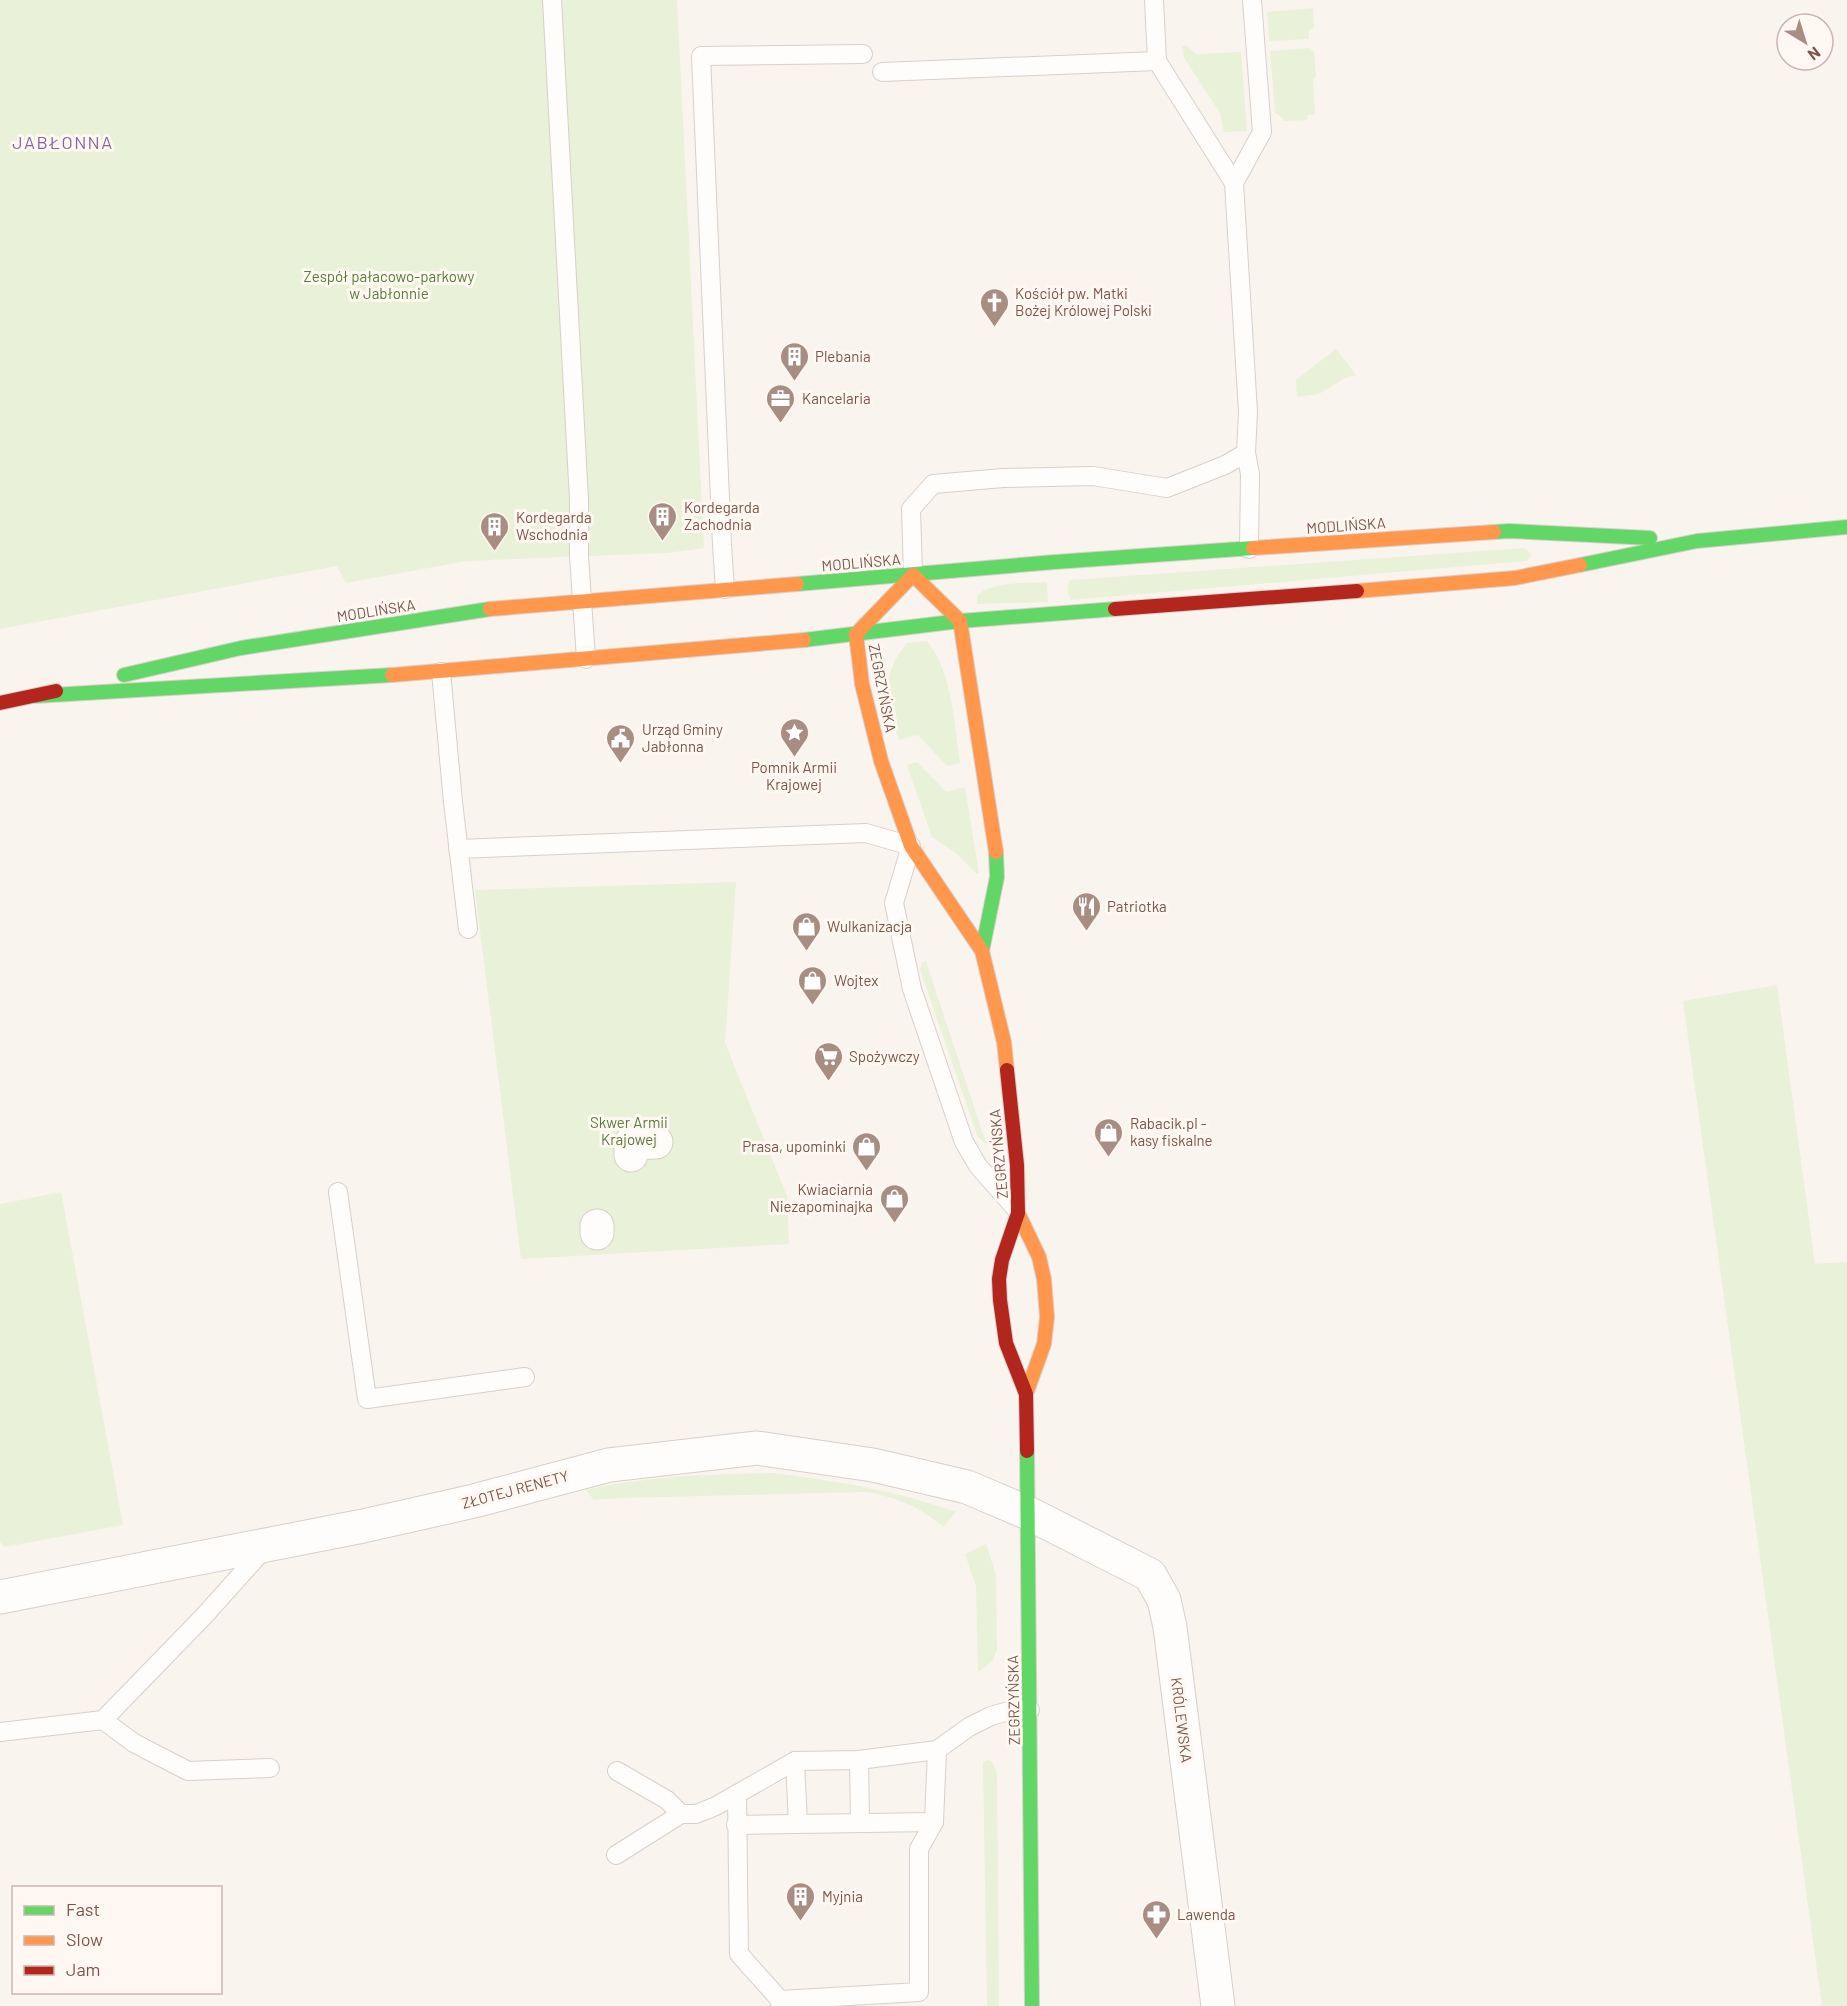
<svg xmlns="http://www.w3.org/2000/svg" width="1847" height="2006" font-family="Barlow,sans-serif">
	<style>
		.green { fill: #e9f1d8 }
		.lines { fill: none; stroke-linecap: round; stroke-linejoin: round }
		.lane-casing { stroke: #d8cfca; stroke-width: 20 }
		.street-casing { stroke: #d8cfca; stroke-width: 35 }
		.fast-casing { stroke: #dbd0cc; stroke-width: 16 }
		.slow-casing { stroke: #dbd0cc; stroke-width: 16 }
		.jam-casing { stroke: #dbd0cc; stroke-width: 16 }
		.lane { stroke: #fefdfc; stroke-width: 18 }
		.street { stroke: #fefdfc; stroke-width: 33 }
		.fast { stroke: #63d668; stroke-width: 14 }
		.slow { stroke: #ff974d; stroke-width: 14 }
		.jam { stroke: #b3261e; stroke-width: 14 }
		.labels { text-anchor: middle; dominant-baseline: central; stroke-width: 6; stroke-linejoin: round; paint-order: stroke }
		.park-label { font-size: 15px; fill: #587c3e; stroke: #fff8f2 }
		.poi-label { font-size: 15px; fill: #7c554a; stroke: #fff8f2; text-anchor: start }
		.street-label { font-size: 15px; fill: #7c554a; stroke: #fff8f2 }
		.quarter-label { font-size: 18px; letter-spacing: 1.5px; fill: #84669e; stroke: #fff8f2 }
	</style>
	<rect width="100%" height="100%" fill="#faf4ee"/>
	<g class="green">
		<path d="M 0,0 L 677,0 L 704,548 L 667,553 L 467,561 L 346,583 L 337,566 L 0,629 Z"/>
		<path d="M 1313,8 L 1314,28 L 1309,30 L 1309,39 L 1269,41 L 1267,12 Z"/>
		<path d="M 1182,46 L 1187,46 L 1196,54 L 1241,52 L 1247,131 L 1224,132 L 1220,113 L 1183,56 Z"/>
		<path d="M 1310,48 L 1311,51 L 1314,51 L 1316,77 L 1313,79 L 1315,115 L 1308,115 L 1307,120 L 1284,121 L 1283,118 L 1275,113 L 1270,51 Z"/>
		<path d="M 1336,349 L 1356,375 L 1343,379 L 1319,394 L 1297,397 L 1296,380 Z"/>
		<path d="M 1524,548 L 1531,553 L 1530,558 L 1526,561 L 1071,600 C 1068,594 1066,586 1070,580 Z"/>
		<path d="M 1047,582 L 1048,602 L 977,604 L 977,596 C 988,582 1028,583 1047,582 Z"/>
		<path d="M 927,641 C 953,674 954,723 960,763 L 947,766 L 918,735 L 899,740 C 886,700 879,679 907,643 Z"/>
		<path d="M 917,762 L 946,792 L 965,787 L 979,873 L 977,874 L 957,854 L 932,837 L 907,765 Z"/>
		<path d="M 736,882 L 725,1043 L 787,1196 L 789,1244 L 521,1259 L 475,890 Z"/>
		<path d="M 926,961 L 987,1146 L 977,1135 L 920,969 L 922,963 Z"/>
		<path d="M 1777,985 L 1815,1264 L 1847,1262 L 1847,2006 L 1822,2006 L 1683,1001 Z"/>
		<path d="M 61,1192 L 123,1525 L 5,1547 L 0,1542 L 0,1204 Z"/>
		<path d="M 772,1473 C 836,1481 894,1490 956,1512 L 943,1527 C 919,1506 899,1499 868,1492 L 620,1498 L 594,1500 L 585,1490 C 646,1476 710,1474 772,1473 Z"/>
		<path d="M 986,1544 L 996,1575 L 997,1650 L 992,1661 L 978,1672 L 976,1586 L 965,1554 Z"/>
		<path d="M 987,1760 L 991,1761 L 997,1772 L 999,2006 L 987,2006 L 983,1763 Z"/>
	</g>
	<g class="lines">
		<defs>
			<g id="lane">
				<path d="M 552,0 L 579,500 L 579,556 L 586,659"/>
				<path d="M 1154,0 L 1157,61"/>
				<path d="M 882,72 L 1157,61 L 1234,183 L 1248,412 L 1246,453 L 1250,474 L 1249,549"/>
				<path d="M 1234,183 L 1262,132 L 1252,0"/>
				<path d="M 913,575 L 911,509 L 933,484 L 1003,478 L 1093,476 L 1167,488 L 1225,465 L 1246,453"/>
				<path d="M 725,589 L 722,545 L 701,56 L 863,54"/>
				<path d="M 441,672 L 453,802 L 468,929"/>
				<path d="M 458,849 L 866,833 L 911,846 L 894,903 L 912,989 L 964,1142 L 978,1166 L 1016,1209"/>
				<path d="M 338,1192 L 367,1399 L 525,1377"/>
				<path d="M 103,1720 L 134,1743 L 188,1771 L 270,1768"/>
				<path d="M 0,1732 L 103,1720 L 204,1616 L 265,1548"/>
				<path d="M 859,1760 L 860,1823"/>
				<path d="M 795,1761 L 798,1824"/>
				<path d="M 617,1771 L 667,1800 L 681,1814"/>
				<path d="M 737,1795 L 739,1954 L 780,2000 L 780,2006"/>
				<path d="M 736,1825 L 934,1822"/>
				<path d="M 616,1855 L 681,1814 L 696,1814 L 716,1806 L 795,1761 L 859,1760 L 937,1750 L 969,1727 L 991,1716 L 1012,1710 L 1030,1710"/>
				<path d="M 780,2000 L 919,1992 L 919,1849 L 934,1822 L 937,1750"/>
			</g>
			<g id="street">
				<path d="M 631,1155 L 631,1143 L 656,1142"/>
				<path d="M 597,1226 L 597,1233"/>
				<path d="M 0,1597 L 363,1526 L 474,1501 L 609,1465 L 757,1448 L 873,1465 L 967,1487 L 1028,1513 L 1150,1575 L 1164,1600 L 1170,1627 L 1218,2006"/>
			</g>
			<g id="fast">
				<path d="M 1494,532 L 1509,531 L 1650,538"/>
				<path d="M 1580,565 L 1697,541 L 1847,527"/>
				<path d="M 797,584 L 1055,562 L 1253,548"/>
				<path d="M 804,640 L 960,621 L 1115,609"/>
				<path d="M 124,675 L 241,648 L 490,609"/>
				<path d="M 35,696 L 392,675"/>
				<path d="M 982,951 L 997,877 L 996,852"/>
				<path d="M 1027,1451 L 1032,2006"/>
			</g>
			<g id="slow">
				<path d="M 1253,548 L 1494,532"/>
				<path d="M 913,575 L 960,621 L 996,852"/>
				<path d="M 1357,591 L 1515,578 L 1580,565"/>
				<path d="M 490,609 L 797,584"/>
				<path d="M 856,634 L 862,684 L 881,761 L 911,846 L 982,951 L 1004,1042 L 1007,1070"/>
				<path d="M 856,634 L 913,575"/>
				<path d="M 392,675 L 804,640"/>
				<path d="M 1018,1213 L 1039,1257 L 1044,1279 L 1047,1317 L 1044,1344 L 1026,1394"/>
			</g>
			<g id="jam">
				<path d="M 1115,609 L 1357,591"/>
				<path d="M 0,703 L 56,691"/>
				<path d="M 1007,1070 L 1017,1165 L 1018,1213 L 1002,1260 L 999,1279 L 1000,1300 L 1006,1343 L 1026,1394 L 1027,1451"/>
			</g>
		</defs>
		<use href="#lane" class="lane-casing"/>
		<use href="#street" class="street-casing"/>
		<use href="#fast" class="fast-casing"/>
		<use href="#slow" class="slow-casing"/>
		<use href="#jam" class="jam-casing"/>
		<use href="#lane" class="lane"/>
		<use href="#street" class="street"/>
		<use href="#fast" class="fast"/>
		<use href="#slow" class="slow"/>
		<use href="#jam" class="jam"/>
	</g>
	<defs>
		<symbol id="church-pin" viewBox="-11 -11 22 30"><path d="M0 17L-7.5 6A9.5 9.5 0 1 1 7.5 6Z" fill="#a88d83" stroke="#fff8f2"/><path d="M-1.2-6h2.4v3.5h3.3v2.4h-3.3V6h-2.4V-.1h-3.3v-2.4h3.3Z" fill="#fff"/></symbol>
		<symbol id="building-pin" viewBox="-11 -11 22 30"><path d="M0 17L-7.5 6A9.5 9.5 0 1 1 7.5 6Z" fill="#a88d83" stroke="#fff8f2"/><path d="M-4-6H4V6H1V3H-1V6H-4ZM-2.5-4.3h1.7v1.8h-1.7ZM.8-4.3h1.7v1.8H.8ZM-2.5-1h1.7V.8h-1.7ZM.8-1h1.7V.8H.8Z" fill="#fff"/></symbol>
		<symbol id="office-pin" viewBox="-11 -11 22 30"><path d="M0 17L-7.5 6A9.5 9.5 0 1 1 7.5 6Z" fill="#a88d83" stroke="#fff8f2"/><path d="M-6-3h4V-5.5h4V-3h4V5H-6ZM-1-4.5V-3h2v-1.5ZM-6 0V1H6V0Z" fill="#fff"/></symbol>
		<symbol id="sight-pin" viewBox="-11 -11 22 30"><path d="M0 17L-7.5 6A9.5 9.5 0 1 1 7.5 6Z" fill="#a88d83" stroke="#fff8f2"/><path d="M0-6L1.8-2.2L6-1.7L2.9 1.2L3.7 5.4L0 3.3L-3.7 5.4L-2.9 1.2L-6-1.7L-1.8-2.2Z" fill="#fff"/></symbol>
		<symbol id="civic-pin" viewBox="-11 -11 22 30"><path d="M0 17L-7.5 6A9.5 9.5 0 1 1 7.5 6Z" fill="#a88d83" stroke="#fff8f2"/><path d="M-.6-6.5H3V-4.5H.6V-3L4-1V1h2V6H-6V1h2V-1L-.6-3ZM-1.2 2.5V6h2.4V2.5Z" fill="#fff"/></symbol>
		<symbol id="restaurant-pin" viewBox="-11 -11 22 30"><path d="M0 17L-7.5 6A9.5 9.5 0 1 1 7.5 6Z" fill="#a88d83" stroke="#fff8f2"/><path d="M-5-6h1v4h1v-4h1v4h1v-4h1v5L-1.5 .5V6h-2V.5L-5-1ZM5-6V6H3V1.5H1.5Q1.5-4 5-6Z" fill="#fff"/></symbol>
		<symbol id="shop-pin" viewBox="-11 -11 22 30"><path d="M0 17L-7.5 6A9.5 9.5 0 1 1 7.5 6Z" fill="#a88d83" stroke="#fff8f2"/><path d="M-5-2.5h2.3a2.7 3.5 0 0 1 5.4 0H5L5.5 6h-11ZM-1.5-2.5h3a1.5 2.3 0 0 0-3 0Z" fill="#fff"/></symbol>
		<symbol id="supermarket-pin" viewBox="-11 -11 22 30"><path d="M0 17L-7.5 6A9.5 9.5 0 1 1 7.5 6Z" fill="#a88d83" stroke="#fff8f2"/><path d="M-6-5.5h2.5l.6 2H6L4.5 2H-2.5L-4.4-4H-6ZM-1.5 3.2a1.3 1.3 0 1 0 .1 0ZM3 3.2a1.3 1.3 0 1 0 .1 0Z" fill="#fff"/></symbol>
		<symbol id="pharmacy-pin" viewBox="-11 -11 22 30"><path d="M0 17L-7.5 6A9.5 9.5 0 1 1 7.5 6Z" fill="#a88d83" stroke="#fff8f2"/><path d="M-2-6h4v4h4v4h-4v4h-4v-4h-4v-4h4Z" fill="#fff"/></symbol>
	</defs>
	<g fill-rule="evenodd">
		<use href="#church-pin" x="978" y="286" width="33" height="45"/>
		<use href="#building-pin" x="778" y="340" width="33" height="45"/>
		<use href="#office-pin" x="764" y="382" width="33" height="45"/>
		<use href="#building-pin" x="646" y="500" width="33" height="45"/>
		<use href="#building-pin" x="478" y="510" width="33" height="45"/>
		<use href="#sight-pin" x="778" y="716" width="33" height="45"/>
		<use href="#civic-pin" x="604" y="722" width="33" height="45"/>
		<use href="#restaurant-pin" x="1070" y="890" width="33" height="45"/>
		<use href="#shop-pin" x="790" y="910" width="33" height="45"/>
		<use href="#shop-pin" x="796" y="964" width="33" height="45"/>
		<use href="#supermarket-pin" x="812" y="1040" width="33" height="45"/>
		<use href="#shop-pin" x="1092" y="1116" width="33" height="45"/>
		<use href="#shop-pin" x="850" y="1130" width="33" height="45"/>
		<use href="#shop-pin" x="878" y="1182" width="33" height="45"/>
		<use href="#building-pin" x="784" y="1880" width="33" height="45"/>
		<use href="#pharmacy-pin" x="1140" y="1898" width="33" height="45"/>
	</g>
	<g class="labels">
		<g class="park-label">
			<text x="389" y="276">Zespół pałacowo-parkowy<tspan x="389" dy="17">w Jabłonnie</tspan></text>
			<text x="629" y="1122">Skwer Armii<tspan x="629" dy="17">Krajowej</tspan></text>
		</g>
		<g class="poi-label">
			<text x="1015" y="293">Kościół pw. Matki<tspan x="1015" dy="17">Bożej Królowej Polski</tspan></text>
			<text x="815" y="356">Plebania</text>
			<text x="802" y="398">Kancelaria</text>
			<text x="684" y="507">Kordegarda<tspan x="684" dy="17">Zachodnia</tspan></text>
			<text x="516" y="517">Kordegarda<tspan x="516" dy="17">Wschodnia</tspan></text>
			<text x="642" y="729">Urząd Gminy<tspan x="642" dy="17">Jabłonna</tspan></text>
			<text x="794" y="767" text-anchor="middle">Pomnik Armii<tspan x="794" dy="17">Krajowej</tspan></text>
			<text x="1107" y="906">Patriotka</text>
			<text x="827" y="926">Wulkanizacja</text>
			<text x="834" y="980">Wojtex</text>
			<text x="849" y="1056">Spożywczy</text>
			<text x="1130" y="1123">Rabacik.pl -<tspan x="1130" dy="17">kasy fiskalne</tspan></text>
			<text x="846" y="1146" text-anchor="end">Prasa, upominki</text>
			<text x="873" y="1189" text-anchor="end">Kwiaciarnia<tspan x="873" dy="17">Niezapominajka</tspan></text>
			<text x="822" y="1896">Myjnia</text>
			<text x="1177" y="1914">Lawenda</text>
		</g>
		<g class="street-label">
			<text transform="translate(1346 525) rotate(-4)">MODLIŃSKA</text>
			<text transform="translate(861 562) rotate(-5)">MODLIŃSKA</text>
			<text transform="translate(376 610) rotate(-9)">MODLIŃSKA</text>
			<text transform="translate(883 688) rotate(79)">ZEGRZYŃSKA</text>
			<text transform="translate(998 1154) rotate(-95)">ZEGRZYŃSKA</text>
			<text transform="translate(515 1489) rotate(-15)">ZŁOTEJ RENETY</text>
			<text transform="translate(1013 1700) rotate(-91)">ZEGRZYŃSKA</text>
			<text transform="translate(1182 1720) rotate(83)">KRÓLEWSKA</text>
		</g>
		<g class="quarter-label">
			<text x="63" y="142">JABŁONNA</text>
		</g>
	</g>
	<rect x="12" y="1886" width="210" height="108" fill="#fff8f2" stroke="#cbb7af" stroke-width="1.5"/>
	<rect x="24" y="1906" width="30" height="9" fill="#63d668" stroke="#cbb7af" stroke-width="1.5"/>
	<text x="66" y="1916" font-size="18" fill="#7c554a">Fast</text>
	<rect x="24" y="1936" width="30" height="9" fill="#ff974d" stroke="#cbb7af" stroke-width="1.5"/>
	<text x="66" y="1946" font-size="18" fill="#7c554a">Slow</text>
	<rect x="24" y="1966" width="30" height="9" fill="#b3261e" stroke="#cbb7af" stroke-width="1.5"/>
	<text x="66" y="1976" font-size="18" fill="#7c554a">Jam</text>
	<g transform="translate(1805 42) rotate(142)"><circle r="28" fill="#fff8f2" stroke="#cbb7af" stroke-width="1.5"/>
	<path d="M0-4.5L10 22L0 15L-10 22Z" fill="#a88d83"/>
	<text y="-9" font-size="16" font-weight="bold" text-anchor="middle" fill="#7c554a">N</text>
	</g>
</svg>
